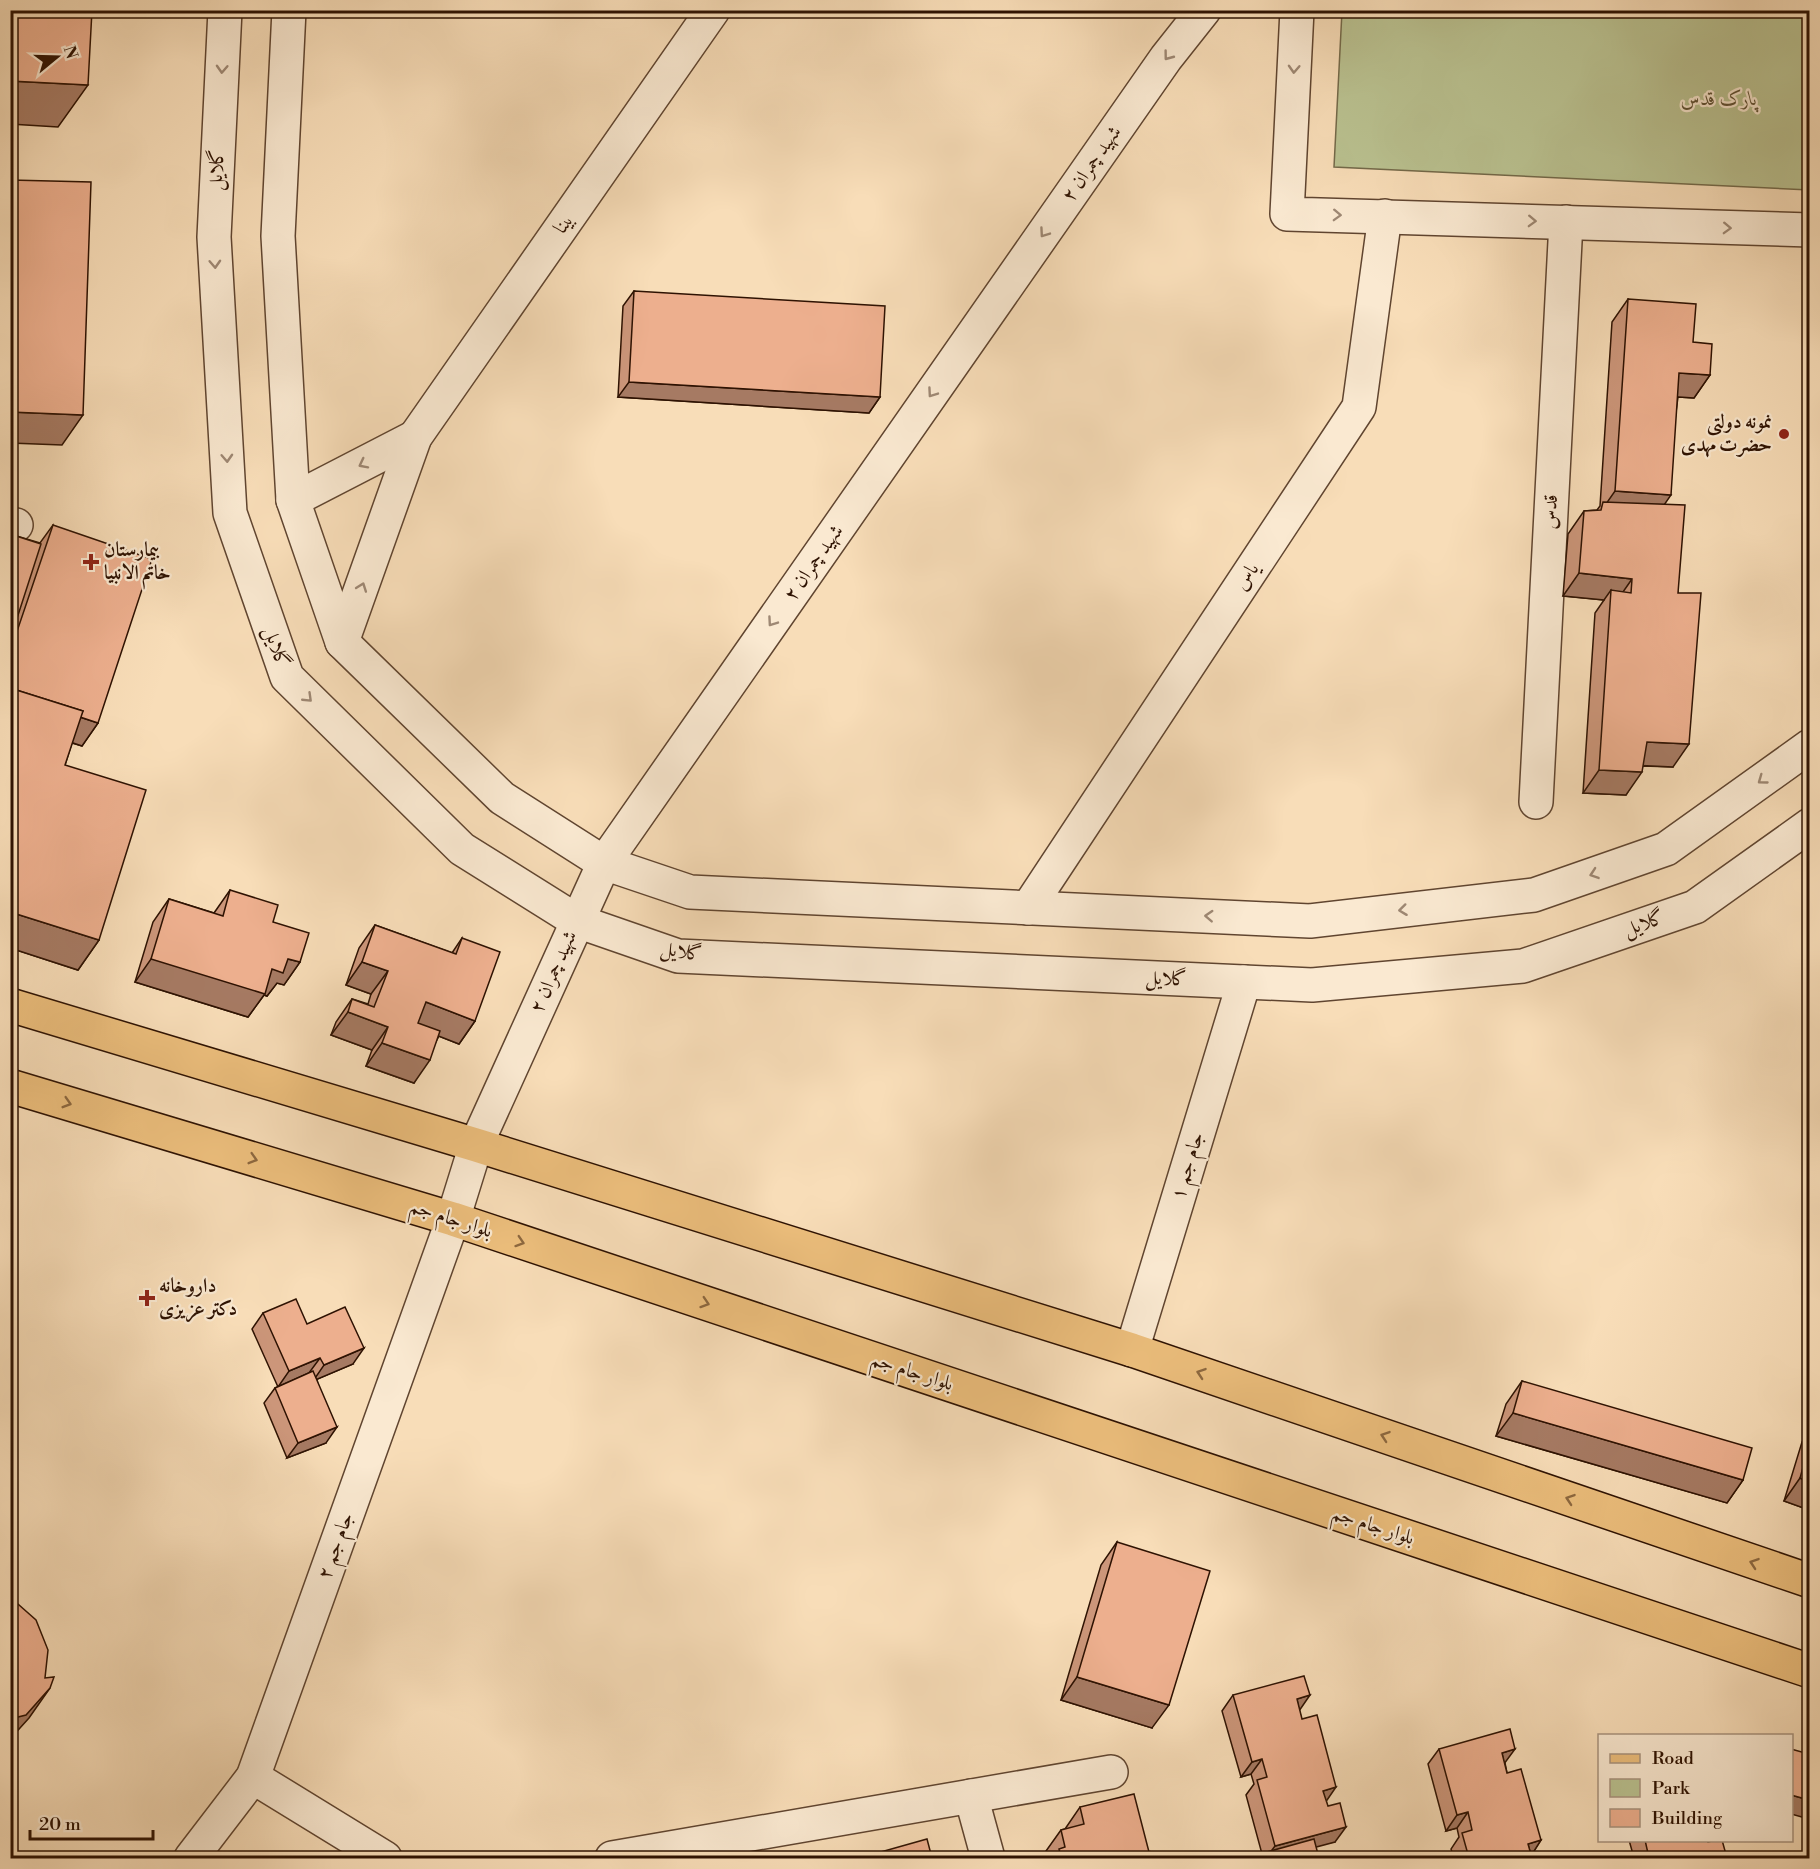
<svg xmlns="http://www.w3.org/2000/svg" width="1820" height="1869" font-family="'Libre Bodoni',Amiri,serif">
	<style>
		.green { fill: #bac291; stroke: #746a4a; stroke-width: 1.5 }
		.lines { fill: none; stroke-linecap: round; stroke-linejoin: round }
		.minor-casing { stroke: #604530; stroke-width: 36 }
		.major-casing { stroke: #2e1202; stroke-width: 36 }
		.minor { stroke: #fae9d1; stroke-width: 33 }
		.major { stroke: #ecbe7c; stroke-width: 33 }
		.wall { fill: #cc967a; stroke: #2e1202; stroke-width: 1.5 }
		.shaded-wall { fill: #a67a63; stroke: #2e1202; stroke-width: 1.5 }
		.building { fill: #edaf8e; stroke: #2e1202; stroke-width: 1.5 }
		.oneway { stroke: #9e8874 }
		.oneway2 { stroke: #8d683f }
		.poi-dot { fill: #8f2418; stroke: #fae9d1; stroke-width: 2 }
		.labels { text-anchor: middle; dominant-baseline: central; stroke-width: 4.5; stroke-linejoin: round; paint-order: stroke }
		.park-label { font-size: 20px; font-style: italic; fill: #5f5034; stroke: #fae9d1 }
		.street-label { font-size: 20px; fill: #2e1202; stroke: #fae9d1 }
		.poi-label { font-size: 20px; font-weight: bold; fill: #2e1202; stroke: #fae9d1; text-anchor: start }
	</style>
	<rect width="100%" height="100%" fill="#f8ddb8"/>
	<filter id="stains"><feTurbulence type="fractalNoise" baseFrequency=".00333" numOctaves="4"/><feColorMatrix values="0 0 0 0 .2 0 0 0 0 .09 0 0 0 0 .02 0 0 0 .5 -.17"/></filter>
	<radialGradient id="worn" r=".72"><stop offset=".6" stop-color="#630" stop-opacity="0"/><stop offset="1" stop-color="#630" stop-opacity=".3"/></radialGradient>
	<path class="green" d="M 1342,11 L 1809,11 L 1809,190 L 1334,167 Z"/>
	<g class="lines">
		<defs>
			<g id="minor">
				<path d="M 225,10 L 214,237 L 230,513 L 287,677 L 462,849 L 577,921 L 678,956 L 1312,985 L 1523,966 L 1695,907 L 1810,825"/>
				<path d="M 289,10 L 278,236 L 293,500 L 342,642 L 502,798 L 604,863 L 690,892 L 1310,921 L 1534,895 L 1666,849 L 1810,746"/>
				<path d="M 1297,10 L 1287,214 L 1810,230"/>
				<path d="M 293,500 L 415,437"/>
				<path d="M 10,524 L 16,525"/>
				<path d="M 342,642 L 415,437 L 713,10"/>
				<path d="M 1536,802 L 1566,222"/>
				<path d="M 1028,908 L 1359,407 L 1385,216"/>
				<path d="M 1132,1350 L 1244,982"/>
				<path d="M 253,1777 L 385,1858"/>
				<path d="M 971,1796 L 988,1858"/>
				<path d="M 191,1858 L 253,1777 L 453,1219 L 476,1145 L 604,863 L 1166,58 L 1204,10"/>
				<path d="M 612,1858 L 1111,1772"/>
			</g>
			<g id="major">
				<path d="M 10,1005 L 476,1145 L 1132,1350 L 1810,1581"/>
				<path d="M 10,1086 L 453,1219 L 1810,1671"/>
			</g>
		</defs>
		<use href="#minor" class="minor-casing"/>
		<use href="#major" class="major-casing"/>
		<use href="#minor" class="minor"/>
		<use href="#major" class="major"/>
	</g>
	<g class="wall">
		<path d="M 634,291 L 880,397 L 869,413 L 618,397 L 623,306 Z"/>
		<path d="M 1628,299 L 1693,342 L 1710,375 L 1694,398 L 1678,397 L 1664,504 L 1678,593 L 1673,767 L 1643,766 L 1626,795 L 1583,793 L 1595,613 L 1604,600 L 1563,596 L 1568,534 L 1584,511 L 1597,510 L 1600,506 L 1612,322 Z"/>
		<path d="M 53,525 L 98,723 L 82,746 L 72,743 L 65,765 L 99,940 L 78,970 L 10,948 L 10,534 L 40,543 Z"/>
		<path d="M 230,890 L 273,922 L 300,962 L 284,985 L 277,983 L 267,996 L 264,995 L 248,1017 L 135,982 L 153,922 L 169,899 L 214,913 Z"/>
		<path d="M 375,925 L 452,953 L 462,938 L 475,1021 L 459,1044 L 439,1036 L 414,1083 L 366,1066 L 372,1050 L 331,1035 L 336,1022 L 352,999 L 368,1004 L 371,994 L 346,985 L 359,948 Z"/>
		<path d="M 263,1313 L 307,1324 L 353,1364 L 317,1379 L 326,1443 L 287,1458 L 264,1403 L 275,1388 L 278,1387 L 252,1329 Z"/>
		<path d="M 1522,1381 L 1743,1480 L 1727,1503 L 1496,1436 L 1506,1404 Z"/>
		<path d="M 1809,1430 L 1809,1510 L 1784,1501 L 1802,1442 Z"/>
		<path d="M 1117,1542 L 1152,1728 L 1061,1700 L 1101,1565 Z"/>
		<path d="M 1233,1695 L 1299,1710 L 1326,1801 L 1335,1842 L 1262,1854 L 1246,1795 L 1254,1784 L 1251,1774 L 1241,1777 L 1222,1711 Z"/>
		<path d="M 1439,1749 L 1505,1763 L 1507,1773 L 1541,1840 L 1531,1855 L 1532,1858 L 1454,1858 L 1451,1849 L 1459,1837 L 1457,1828 L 1446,1831 L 1428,1764 Z"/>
		<path d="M 1080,1807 L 1144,1858 L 1041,1858 L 1061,1830 L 1065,1829 Z"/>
		<path d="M 1629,1840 L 1707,1840 L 1708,1842 L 1727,1858 L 1634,1858 Z"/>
	</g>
	<g class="shaded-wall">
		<path d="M 10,81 L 88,85 L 58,127 L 10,124 Z"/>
		<path d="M 1679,373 L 1710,375 L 1694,398 L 1663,396 Z"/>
		<path d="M 629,382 L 880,397 L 869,413 L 618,397 Z"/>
		<path d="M 10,412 L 83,415 L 62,445 L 10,443 Z"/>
		<path d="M 1615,491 L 1671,495 L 1655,518 L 1599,514 Z"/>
		<path d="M 1579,573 L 1632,579 L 1616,602 L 1611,590 L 1604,600 L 1563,596 Z"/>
		<path d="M 10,694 L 98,723 L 82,746 L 10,722 Z"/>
		<path d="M 1647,742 L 1689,744 L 1673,767 L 1631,765 Z"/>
		<path d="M 1599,770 L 1642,772 L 1626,795 L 1583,793 Z"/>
		<path d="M 10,912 L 99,940 L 78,970 L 10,948 Z"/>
		<path d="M 151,959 L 272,969 L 288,959 L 300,962 L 284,985 L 277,983 L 267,996 L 264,995 L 248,1017 L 135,982 Z"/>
		<path d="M 362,962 L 388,971 L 371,994 L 346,985 Z"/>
		<path d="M 426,1002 L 475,1021 L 459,1044 L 410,1025 Z"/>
		<path d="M 348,1012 L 388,1027 L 372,1050 L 331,1035 Z"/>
		<path d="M 382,1043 L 430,1060 L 414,1083 L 366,1066 Z"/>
		<path d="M 364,1348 L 353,1364 L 313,1381 L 324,1365 Z"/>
		<path d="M 320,1358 L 309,1373 L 278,1387 L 289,1371 Z"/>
		<path d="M 1513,1413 L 1743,1480 L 1727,1503 L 1496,1436 Z"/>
		<path d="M 337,1427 L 326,1443 L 287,1458 L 298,1443 Z"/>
		<path d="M 1800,1478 L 1809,1482 L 1809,1510 L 1784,1501 Z"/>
		<path d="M 1077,1677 L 1169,1705 L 1152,1728 L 1061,1700 Z"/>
		<path d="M 50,1688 L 29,1718 L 10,1739 L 10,1719 Z"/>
		<path d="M 1310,1695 L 1299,1711 L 1297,1699 Z"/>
		<path d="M 1515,1749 L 1504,1764 L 1502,1753 Z"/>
		<path d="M 1262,1759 L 1251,1774 L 1241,1777 L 1252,1762 Z"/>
		<path d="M 1336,1787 L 1325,1803 L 1323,1791 Z"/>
		<path d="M 1791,1795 L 1809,1800 L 1809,1819 L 1791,1814 Z"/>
		<path d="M 1468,1812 L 1457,1828 L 1446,1831 L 1457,1815 Z"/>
		<path d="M 1346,1827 L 1335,1842 L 1275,1858 L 1266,1858 L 1275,1846 Z"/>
		<path d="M 1541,1840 L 1531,1856 L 1528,1844 Z"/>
		<path d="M 1149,1852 L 1144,1858 L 1122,1858 Z"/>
	</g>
	<g class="building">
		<path d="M 10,10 L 92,10 L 88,85 L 10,81 Z"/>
		<path d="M 10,180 L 91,182 L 83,415 L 10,412 Z"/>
		<path d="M 634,291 L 885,306 L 880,397 L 629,382 Z"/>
		<path d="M 1628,299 L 1696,304 L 1693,342 L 1712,344 L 1710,375 L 1679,373 L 1671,495 L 1615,491 Z"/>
		<path d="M 1603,502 L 1685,505 L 1678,593 L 1701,593 L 1689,744 L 1647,742 L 1642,772 L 1599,770 L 1611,590 L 1631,593 L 1632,579 L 1579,573 L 1584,511 L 1601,510 Z"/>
		<path d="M 53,525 L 152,559 L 98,723 L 80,717 L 83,711 L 10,688 L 10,652 Z"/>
		<path d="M 10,534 L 41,544 L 10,640 Z"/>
		<path d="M 10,688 L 83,711 L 65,765 L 146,790 L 99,940 L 10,912 Z"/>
		<path d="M 230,890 L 278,905 L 273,922 L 309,933 L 300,962 L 288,959 L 283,973 L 272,969 L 265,994 L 151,959 L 169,899 L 223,916 Z"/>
		<path d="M 375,925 L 456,954 L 462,938 L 500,952 L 475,1021 L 426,1002 L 418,1023 L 440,1031 L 430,1060 L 382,1043 L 388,1027 L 348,1012 L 352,999 L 374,1007 L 388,971 L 362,962 Z"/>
		<path d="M 296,1299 L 307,1324 L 345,1307 L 364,1348 L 324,1365 L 320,1358 L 289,1371 L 263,1313 Z"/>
		<path d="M 313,1371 L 337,1427 L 298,1443 L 275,1388 Z"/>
		<path d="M 1522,1381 L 1752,1448 L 1743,1480 L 1513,1413 Z"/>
		<path d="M 1809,1446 L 1809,1482 L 1800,1478 Z"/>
		<path d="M 1117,1542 L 1210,1571 L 1169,1705 L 1077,1677 Z"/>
		<path d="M 10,1597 L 36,1620 L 48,1650 L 45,1678 L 54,1677 L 50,1688 L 26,1715 L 10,1719 Z"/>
		<path d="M 1304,1676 L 1310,1695 L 1297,1699 L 1302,1719 L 1317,1715 L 1336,1787 L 1323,1791 L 1328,1806 L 1340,1803 L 1346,1827 L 1275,1846 L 1257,1780 L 1267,1777 L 1262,1759 L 1252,1762 L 1233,1695 Z"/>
		<path d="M 1510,1729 L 1515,1749 L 1502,1753 L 1507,1773 L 1521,1769 L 1541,1840 L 1528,1844 L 1532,1858 L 1469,1858 L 1462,1833 L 1472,1830 L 1468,1812 L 1457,1815 L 1439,1749 Z"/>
		<path d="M 1791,1749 L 1809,1754 L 1809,1800 L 1791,1795 Z"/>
		<path d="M 1134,1794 L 1149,1852 L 1122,1858 L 1061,1858 L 1059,1849 L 1065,1847 L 1061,1830 L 1084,1824 L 1080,1807 Z"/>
		<path d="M 927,1839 L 932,1858 L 871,1858 L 870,1855 Z"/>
		<path d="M 1314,1839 L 1319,1858 L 1245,1858 Z"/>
		<path d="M 1645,1840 L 1707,1840 L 1708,1842 L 1715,1840 L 1722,1840 L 1727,1858 L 1649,1858 Z"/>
	</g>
	<defs><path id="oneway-chevron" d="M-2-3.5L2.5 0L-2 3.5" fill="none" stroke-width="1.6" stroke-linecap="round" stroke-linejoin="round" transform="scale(1.5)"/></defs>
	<g class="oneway">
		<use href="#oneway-chevron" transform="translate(1168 56) rotate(127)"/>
		<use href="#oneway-chevron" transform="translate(222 69) rotate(93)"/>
		<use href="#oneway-chevron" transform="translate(1294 69) rotate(93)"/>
		<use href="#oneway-chevron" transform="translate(1337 215) rotate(2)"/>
		<use href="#oneway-chevron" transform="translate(1532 221) rotate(2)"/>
		<use href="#oneway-chevron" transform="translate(1727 228) rotate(2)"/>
		<use href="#oneway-chevron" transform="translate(1044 233) rotate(125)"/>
		<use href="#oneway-chevron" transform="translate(215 264) rotate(87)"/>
		<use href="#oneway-chevron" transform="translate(932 393) rotate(125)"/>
		<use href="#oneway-chevron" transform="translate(227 458) rotate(87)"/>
		<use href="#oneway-chevron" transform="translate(363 464) rotate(153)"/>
		<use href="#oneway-chevron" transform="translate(362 587) rotate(-70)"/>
		<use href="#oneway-chevron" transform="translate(772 622) rotate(125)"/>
		<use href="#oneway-chevron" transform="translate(308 698) rotate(44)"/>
		<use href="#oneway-chevron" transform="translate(1762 780) rotate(144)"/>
		<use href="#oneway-chevron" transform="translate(1594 874) rotate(161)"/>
		<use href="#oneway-chevron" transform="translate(1403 910) rotate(173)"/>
		<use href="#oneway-chevron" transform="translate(1209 916) rotate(-177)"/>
	</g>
	<g class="oneway2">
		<use href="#oneway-chevron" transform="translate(67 1103) rotate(17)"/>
		<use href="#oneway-chevron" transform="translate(253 1159) rotate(17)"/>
		<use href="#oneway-chevron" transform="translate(520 1242) rotate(18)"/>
		<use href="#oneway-chevron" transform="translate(705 1303) rotate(18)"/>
		<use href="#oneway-chevron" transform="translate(1201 1373) rotate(-161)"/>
		<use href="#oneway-chevron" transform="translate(1385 1436) rotate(-161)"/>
		<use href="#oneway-chevron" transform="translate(1570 1499) rotate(-161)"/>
		<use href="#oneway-chevron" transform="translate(1754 1563) rotate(-161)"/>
	</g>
	<g class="poi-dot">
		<circle cx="1784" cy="434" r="6"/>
		<path d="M88 553h6v6h6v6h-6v6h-6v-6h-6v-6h6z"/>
		<path d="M144 1289h6v6h6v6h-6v6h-6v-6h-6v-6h6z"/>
	</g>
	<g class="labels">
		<g class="park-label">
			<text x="1719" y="99">پارک قدس</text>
		</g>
		<g class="street-label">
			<text transform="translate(1092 164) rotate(-55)">شهید چمران ۲</text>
			<text transform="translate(217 170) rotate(-87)">گلایل</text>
			<text transform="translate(564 224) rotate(-55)">بینا</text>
			<text transform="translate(1551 512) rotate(-87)">قدس</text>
			<text transform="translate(814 563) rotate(-55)">شهید چمران ۲</text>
			<text transform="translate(1247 577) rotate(-57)">یاس</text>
			<text transform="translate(276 647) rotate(71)">گلایل</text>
			<text transform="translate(1644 924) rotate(-19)">گلایل</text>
			<text transform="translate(681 952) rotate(10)">گلایل</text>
			<text transform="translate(554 972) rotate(-66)">شهید چمران ۲</text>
			<text transform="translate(1166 979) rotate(3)">گلایل</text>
			<text transform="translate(1188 1166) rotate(-73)">جام جم ۱</text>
			<text transform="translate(451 1219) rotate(18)">بلوار جام جم</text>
			<text transform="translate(912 1372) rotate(18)">بلوار جام جم</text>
			<text transform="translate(1373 1526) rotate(18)">بلوار جام جم</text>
			<text transform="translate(336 1546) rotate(-70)">جام جم ۲</text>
		</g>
		<g class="poi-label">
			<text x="1772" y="422" text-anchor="end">نمونه دولتی<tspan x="1772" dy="23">حضرت مهدی</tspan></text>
			<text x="104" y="550">بیمارستان<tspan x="104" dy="23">خاتم الانبیا</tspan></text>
			<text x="159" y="1286">داروخانه<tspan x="159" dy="23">دکتر عزیزی</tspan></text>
		</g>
	</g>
	<rect width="1820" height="1869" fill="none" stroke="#f8ddb8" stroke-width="36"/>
	<rect x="12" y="12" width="1796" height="1845" fill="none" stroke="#2e1202" stroke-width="3"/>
	<rect x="18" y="18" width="1784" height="1833" fill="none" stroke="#2e1202" stroke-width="1.5"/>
	<rect x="1598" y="1734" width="195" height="108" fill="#fae9d1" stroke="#a8937e" stroke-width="1.5"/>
	<rect x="1610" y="1754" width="30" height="9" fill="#ecbe7c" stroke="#a8937e" stroke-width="1.5"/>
	<text x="1652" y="1764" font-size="18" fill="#2e1202">Road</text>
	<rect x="1610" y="1779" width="30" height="18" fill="#bac291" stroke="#a8937e" stroke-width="1.5"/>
	<text x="1652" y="1794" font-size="18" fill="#2e1202">Park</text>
	<rect x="1610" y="1809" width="30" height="18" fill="#edaf8e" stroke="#a8937e" stroke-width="1.5"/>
	<text x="1652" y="1824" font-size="18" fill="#2e1202">Building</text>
	<g transform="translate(57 57) rotate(71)" stroke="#fae9d1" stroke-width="4.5" paint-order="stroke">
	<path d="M0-4.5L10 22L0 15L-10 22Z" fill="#2e1202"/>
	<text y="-9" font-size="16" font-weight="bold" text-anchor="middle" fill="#2e1202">N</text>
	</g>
	<path d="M30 1830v9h123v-9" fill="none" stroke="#2e1202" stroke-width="3"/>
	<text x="39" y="1830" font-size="18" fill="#2e1202" stroke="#fae9d1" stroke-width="4.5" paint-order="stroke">20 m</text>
	<rect width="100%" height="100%" filter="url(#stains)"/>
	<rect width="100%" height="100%" fill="url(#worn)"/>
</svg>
